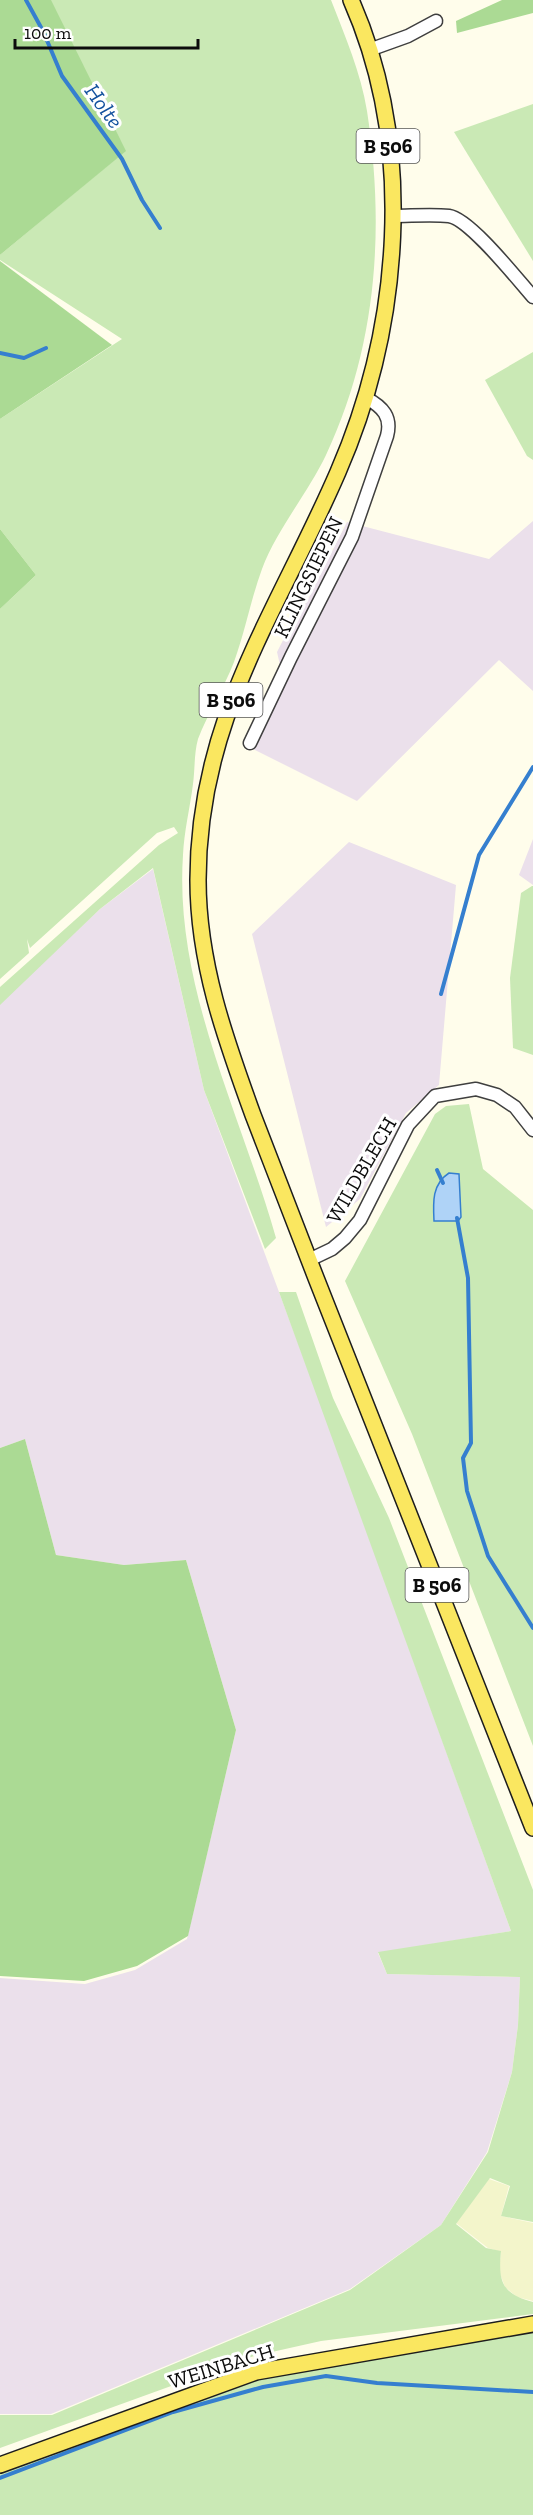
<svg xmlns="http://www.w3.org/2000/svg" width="533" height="2515" font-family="'Zilla Slab',serif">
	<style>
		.industrial { fill: #ebe0eb }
		.farmland { fill: #f3f5cb }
		.green { fill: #cae9b5 }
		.forest { fill: #abda94 }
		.water { fill: #afd3f7; stroke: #357fcf; stroke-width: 1.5 }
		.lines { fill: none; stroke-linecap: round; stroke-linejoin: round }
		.stream { stroke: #357fcf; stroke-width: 4 }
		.minor-casing { stroke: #3f3f3f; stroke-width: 15 }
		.major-casing { stroke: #1d1d1d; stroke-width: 18 }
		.minor { stroke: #fff; stroke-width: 12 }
		.major { stroke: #fae760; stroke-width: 15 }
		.labels { text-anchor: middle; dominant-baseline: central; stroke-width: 6; stroke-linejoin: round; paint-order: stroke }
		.shield { fill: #fff; stroke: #555; stroke-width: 1.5 }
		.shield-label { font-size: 20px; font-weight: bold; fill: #0c0c0c }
		.street-label { font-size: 21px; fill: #0c0c0c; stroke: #fff }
		.water-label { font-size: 22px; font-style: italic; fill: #14529e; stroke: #fff }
	</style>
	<rect width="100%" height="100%" fill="#fffdeb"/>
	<g class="industrial">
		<path d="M 533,521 L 533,691 L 499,660 L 357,801 L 243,744 L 280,665 L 277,652 L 298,611 L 306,603 L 347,522 L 489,559 Z"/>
		<path d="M 533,839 L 533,885 L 519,875 Z"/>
		<path d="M 349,842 L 456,885 L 439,1085 L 406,1113 L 360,1199 L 326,1227 L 252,934 Z"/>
		<path d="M 153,869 L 204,1090 L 321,1405 L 511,1931 L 378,1953 L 387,1974 L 520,1977 L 518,2025 L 512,2072 L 487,2152 L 441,2225 L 350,2289 L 51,2414 L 0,2414 L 0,1978 L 85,1984 L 135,1970 L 187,1939 L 236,1730 L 186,1560 L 124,1565 L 56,1555 L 25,1439 L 0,1448 L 0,1003 L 100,909 Z"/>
	</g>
	<path class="farmland" d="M 489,2179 L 509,2186 L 501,2216 L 533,2223 L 533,2301 L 517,2297 L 505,2287 L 499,2271 L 501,2252 L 488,2248 L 456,2223 Z"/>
	<g class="green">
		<path d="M 50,0 L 331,0 C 345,36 361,73 367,111 C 385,228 377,347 326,455 C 308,493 277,529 262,569 C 251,599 245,632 234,662 C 224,688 208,713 198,739 C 194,753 195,770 193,784 C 190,808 184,831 183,855 C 174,987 241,1114 276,1238 L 265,1249 L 204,1090 L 153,868 L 100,909 L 0,1005 L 0,987 L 159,845 L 178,833 L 174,827 L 157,833 L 30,948 L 27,939 L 29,953 L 0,979 L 0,609 L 36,575 L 0,529 L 0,419 L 122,339 L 0,260 L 0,255 L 125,151 Z"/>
		<path d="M 533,104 L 533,261 L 454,132 Z"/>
		<path d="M 533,352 L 533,460 L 527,456 L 485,380 Z"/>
		<path d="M 532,886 L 533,886 L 533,1055 L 513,1048 L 510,978 L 521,893 Z"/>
		<path d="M 469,1104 L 483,1169 L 533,1210 L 533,1746 L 412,1434 L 345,1281 L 435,1114 L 446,1106 Z"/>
		<path d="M 279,1292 L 296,1292 L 333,1398 L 389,1518 L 533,1890 L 533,2222 L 501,2216 L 510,2186 L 490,2178 L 456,2224 L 486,2248 L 501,2251 C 498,2282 502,2294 533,2302 L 533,2314 L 321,2341 L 254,2356 L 0,2448 L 0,2415 L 52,2415 L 350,2290 L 441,2225 L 488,2152 L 512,2072 L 518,2025 L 520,1977 L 387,1974 L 378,1952 L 511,1931 Z"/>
		<path d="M 533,2330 L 533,2515 L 0,2515 L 0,2472 L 257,2377 Z"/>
	</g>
	<g class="forest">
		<path d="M 0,0 L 51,0 L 126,151 L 0,255 Z"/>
		<path d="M 502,0 L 533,0 L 533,13 L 457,33 L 456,21 Z"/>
		<path d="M 0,261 L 112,345 L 0,419 Z"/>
		<path d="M 0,529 L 36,575 L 0,609 Z"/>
		<path d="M 25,1439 L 56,1555 L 124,1565 L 186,1560 L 236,1730 L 188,1936 L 137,1966 L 84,1981 L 0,1976 L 0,1448 Z"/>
	</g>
	<path class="water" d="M 449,1173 L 459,1174 L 461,1217 L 458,1221 L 434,1221 C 433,1202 432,1184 449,1173 Z"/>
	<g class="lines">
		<g class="stream">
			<path d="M 26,0 L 43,31 L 62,76 L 122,159 L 142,200 L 160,228"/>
			<path d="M 0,353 L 24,358 L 46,348"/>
			<path d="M 441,994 L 479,855 L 533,767"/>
			<path d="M 437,1170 L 443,1183"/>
			<path d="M 457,1218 L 468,1278 L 471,1443 L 463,1458 L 467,1491 L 488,1556 L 533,1628"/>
			<path d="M 0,2478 L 173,2412 L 263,2387 L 326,2376 L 377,2383 L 533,2392"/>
		</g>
		<defs>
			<g id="minor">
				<path d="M 369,50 L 408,36 L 436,21"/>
				<path d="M 392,216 C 411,216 431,214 449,216 C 470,219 517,279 533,297"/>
				<path d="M 250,743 L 291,657 L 352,537 L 387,436 C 392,417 383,407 366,398"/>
				<path d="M 309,1260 L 332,1249 L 345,1238 L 360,1220 L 408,1125 L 435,1096 L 476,1089 L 497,1095 L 515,1107 L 533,1130"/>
			</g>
			<g id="major">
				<path d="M 351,0 C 416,147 401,327 338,472 C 277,613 198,719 198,880 C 198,963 225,1038 253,1115 C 274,1169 295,1223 316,1278 C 388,1461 461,1645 533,1828"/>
				<path d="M 0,2465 L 256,2372 L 533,2324"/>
			</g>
		</defs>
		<use href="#minor" class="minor-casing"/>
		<use href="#major" class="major-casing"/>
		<use href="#minor" class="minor"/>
		<use href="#major" class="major"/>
	</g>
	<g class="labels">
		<g class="shield">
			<rect x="356.5" y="129" width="63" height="34" rx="4.5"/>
			<rect x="199.5" y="683" width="63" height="34" rx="4.5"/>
			<rect x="405.5" y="1568" width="63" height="34" rx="4.5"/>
		</g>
		<g class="shield-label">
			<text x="388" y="146">B 506</text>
			<text x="231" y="700">B 506</text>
			<text x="437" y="1585">B 506</text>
		</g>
		<g class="street-label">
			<text transform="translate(308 577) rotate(-64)">KLINGSIEPEN</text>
			<text transform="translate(361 1170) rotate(-60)">WILDBLECH</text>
			<text transform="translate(221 2366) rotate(-17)">WEINBACH</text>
		</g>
		<g class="water-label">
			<text transform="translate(104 106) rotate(54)">Holte</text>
		</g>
	</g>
	<path d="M15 39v9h183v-9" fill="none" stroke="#0c0c0c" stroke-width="3"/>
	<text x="24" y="39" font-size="18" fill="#0c0c0c" stroke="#ffffff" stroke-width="4.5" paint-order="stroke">100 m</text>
</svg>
